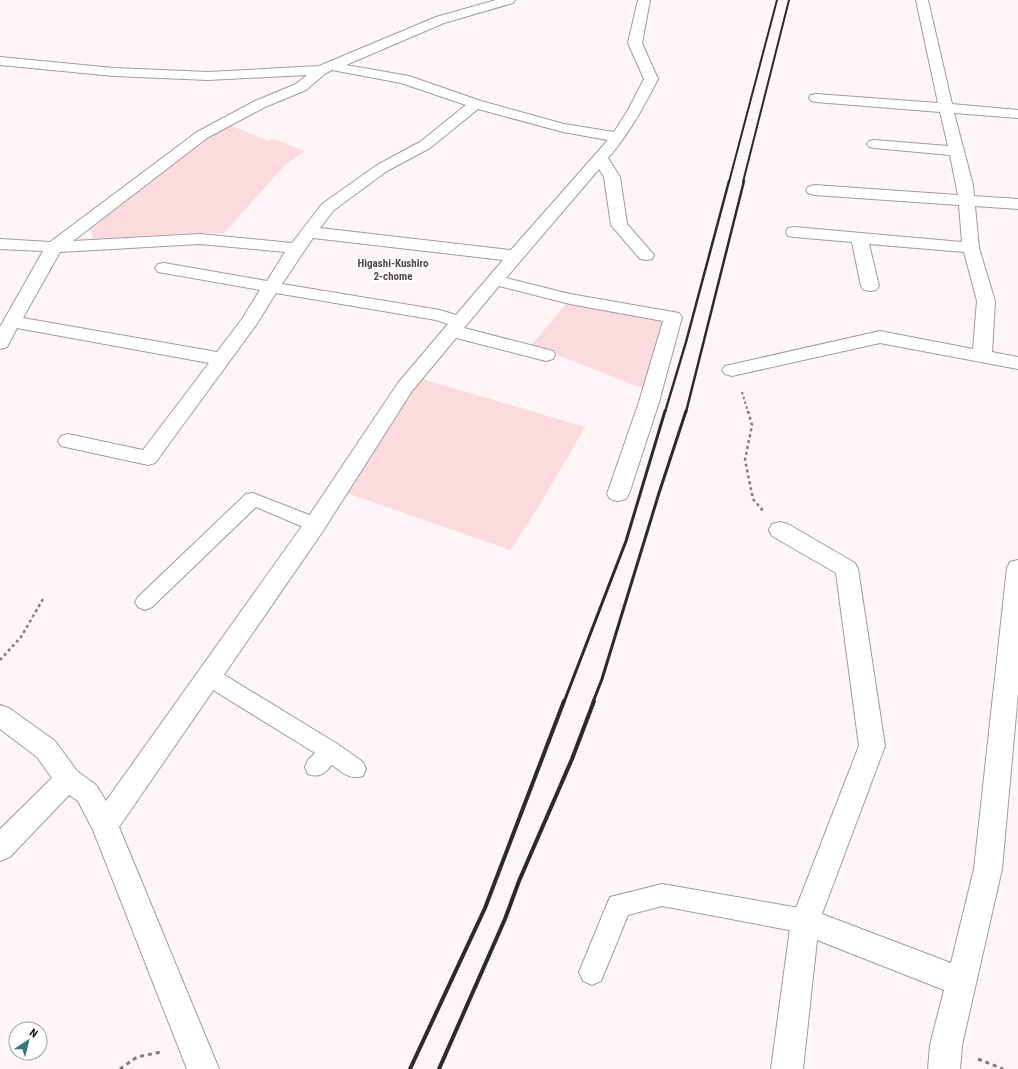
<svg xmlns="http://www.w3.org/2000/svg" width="1018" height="1069" font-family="'Roboto Condensed',sans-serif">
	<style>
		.green { fill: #fcdbdf }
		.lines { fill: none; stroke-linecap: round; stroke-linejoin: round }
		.service-casing { stroke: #a29b9b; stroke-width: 2 }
		.minor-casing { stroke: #a29b9b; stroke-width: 2 }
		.path-far2 { stroke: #817b7c; stroke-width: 2; stroke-dasharray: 2.5 2.5; stroke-linecap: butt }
		.path-far1 { stroke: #817b7c; stroke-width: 2.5; stroke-dasharray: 3 3; stroke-linecap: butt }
		.path { stroke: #817b7c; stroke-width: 3; stroke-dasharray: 4 4; stroke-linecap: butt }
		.service { fill: #fff; fill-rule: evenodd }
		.minor { fill: #fff; fill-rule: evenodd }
		.rail-far3 { stroke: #2d2a2b; stroke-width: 2 }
		.rail-far2 { stroke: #2d2a2b; stroke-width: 2.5 }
		.rail-far1 { stroke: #2d2a2b; stroke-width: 3 }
		.rail { stroke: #2d2a2b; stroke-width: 4 }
		.labels { text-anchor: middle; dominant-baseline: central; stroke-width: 4; stroke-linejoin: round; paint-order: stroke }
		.far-neighbourhood-label { font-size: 11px; font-weight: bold; fill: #514a4b; stroke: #fff }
	</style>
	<rect width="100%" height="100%" fill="#fef5f6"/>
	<g class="green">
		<path d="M 230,125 L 268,141 L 274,139 L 305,151 L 286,164 L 224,233 L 188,233 L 93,239 L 89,225 L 204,139 Z"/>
		<path d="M 567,302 L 664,320 L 649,388 L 639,387 L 532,345 Z"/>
		<path d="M 422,379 L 585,427 L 539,506 L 510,550 L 341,491 Z"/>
	</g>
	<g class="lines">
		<defs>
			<g id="service">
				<path d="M 253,493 L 322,520 L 324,525 L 322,530 L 315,532 L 256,507 L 152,607 L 145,610 L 138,607 L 135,602 L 138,597 L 246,494 Z"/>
				<path d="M 210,668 L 218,671 L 339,745 L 363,762 L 366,769 L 363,776 C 350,780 343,773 332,765 C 324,774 320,778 308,774 L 305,767 L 308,760 L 315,753 L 202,683 L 199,677 L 202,671 Z"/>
				<path d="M 662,884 L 805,909 L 814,913 L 818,921 L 814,929 L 805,933 L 662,906 L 628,915 L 601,981 L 592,985 L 583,981 L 579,972 L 610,897 Z"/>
			</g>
			<g id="minor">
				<path d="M 496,0 L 515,0 L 513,3 L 444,23 L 346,65 L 409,76 L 481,101 L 564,124 L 614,132 L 628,110 L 644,79 L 628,43 L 638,0 L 650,0 L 642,43 L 658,79 C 643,108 629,134 608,158 L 620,177 L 627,224 L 654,255 L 652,259 L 646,260 L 640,259 L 611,225 L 604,177 L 599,169 L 506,278 L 570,294 L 679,313 L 682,317 L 659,402 L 629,494 L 626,499 L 618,501 L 610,499 L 607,494 L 639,402 L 663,321 L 570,304 L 499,286 L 464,328 L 553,351 L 555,355 L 553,359 L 546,361 L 456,338 L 412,391 L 323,531 L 119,827 L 219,1069 L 187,1069 L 93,830 L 78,801 L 69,795 L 10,857 L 0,861 L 0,829 L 52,778 L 37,757 L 0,729 L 0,705 L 9,708 L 55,741 L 77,771 L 96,785 L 106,801 L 307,519 L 398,383 L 448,324 L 436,320 L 276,293 L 256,325 L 155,463 L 148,465 L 61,446 L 58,441 L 61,436 L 68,434 L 143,450 L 209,363 L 17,328 L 7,347 L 0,349 L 0,327 L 43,251 L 0,249 L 0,239 L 50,242 L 197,132 L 255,101 L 296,84 L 307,75 L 208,80 L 114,76 L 0,65 L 0,57 L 114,68 L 208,72 L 319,66 L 436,17 ZM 332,70 L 401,83 L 466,105 L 420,142 L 377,165 L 322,204 L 292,243 L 200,234 L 73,241 L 207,138 L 265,107 L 306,90 L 326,73 ZM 478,109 L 563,132 L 608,140 L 511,250 L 320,228 L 334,210 L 387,171 L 430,148 ZM 313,238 L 503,260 L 456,315 L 440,310 L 282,284 ZM 200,244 L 285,252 L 267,281 L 164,263 L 158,264 L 155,268 L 158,272 L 164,273 L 260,290 L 242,319 L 217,352 L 23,318 L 60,252 Z"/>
				<path d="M 916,0 L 928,0 L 952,104 L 1018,110 L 1018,118 L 954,113 L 973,185 L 974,196 L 1018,199 L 1018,209 L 975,206 L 979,248 L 995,301 L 992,352 L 1018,357 L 1018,369 L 880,343 L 732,376 L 725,374 L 722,370 L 725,366 L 880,331 L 973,349 L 977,301 L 964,252 L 869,244 L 879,286 L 876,290 L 870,291 L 864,290 L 861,286 L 852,242 L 794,237 L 788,236 L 786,232 L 788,228 L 794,227 L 962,242 L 959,205 L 814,195 L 808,193 L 806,190 L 808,187 L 814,185 L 958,195 L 950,155 L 874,148 L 869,147 L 867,144 L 869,141 L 874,140 L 948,146 L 940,112 L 816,102 L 811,101 L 809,98 L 811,95 L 816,94 L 938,103 Z"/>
				<path d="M 780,522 L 788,524 L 855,563 L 858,569 L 885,746 L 822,914 L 951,963 L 974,869 L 1007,568 L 1010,562 L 1018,560 L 1018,693 L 1002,869 L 962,1045 L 960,1069 L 928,1069 L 930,1045 L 944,990 L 817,940 L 803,1069 L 771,1069 L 791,921 L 859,746 L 836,573 L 772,536 L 769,530 L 772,524 Z"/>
			</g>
		</defs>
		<use href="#service" class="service-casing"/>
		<use href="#minor" class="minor-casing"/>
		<path class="path-far2" d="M 742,392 L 748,412"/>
		<g class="path-far1">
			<path d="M 748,411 L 752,425 L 745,460 L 753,499 L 764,512"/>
			<path d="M 0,660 L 21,637 L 43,599"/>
		</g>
		<g class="path">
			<path d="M 978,1059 L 1003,1069"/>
			<path d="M 120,1069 L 137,1057 L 161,1052"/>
		</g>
		<use href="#service" class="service"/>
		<use href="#minor" class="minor"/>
		<g class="rail-far3">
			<path d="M 729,182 L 777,0"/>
			<path d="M 743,182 L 789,0"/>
		</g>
		<g class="rail-far2">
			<path d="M 665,412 L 686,342 L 729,181"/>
			<path d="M 686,412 L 744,181"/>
		</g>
		<g class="rail-far1">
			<path d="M 564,702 L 626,541 L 665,411"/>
			<path d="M 593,702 L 602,679 L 659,493 L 686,411"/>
		</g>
		<g class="rail">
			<path d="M 410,1069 L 485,908 L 564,701"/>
			<path d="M 439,1069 L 505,919 L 519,881 L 572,759 L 594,701"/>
		</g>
	</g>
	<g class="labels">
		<g class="far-neighbourhood-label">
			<text x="393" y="263">Higashi-Kushiro<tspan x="393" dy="13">2-chome</tspan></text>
		</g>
	</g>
	<g transform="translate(28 1041) rotate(35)"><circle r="19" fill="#ffffff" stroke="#a1a0a1"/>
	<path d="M0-3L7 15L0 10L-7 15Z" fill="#307975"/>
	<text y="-6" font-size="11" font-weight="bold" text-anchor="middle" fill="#151213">N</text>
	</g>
</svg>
